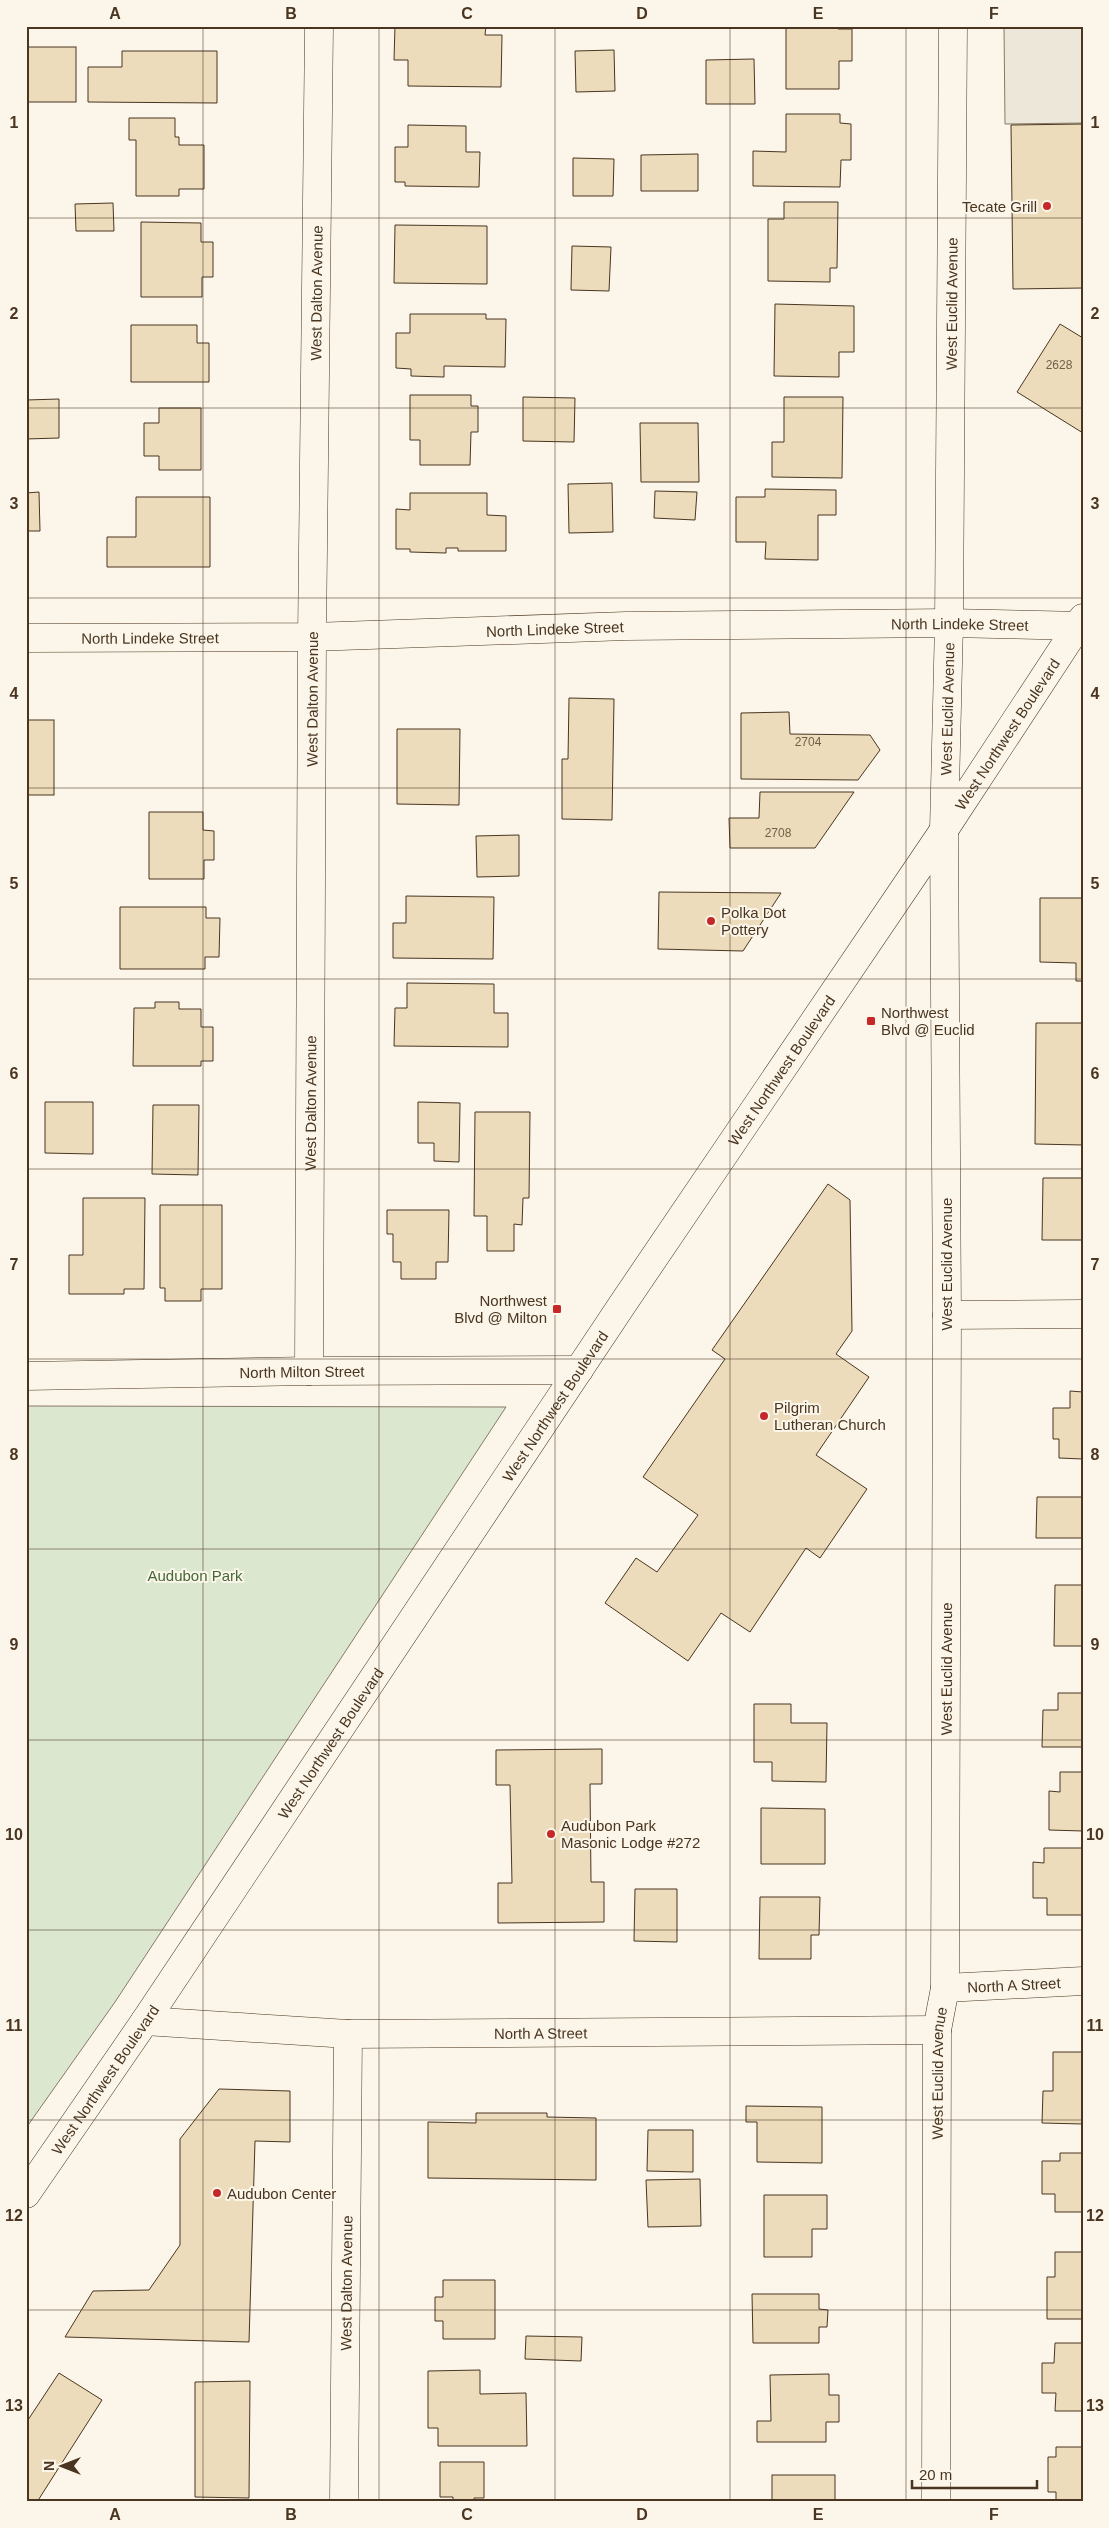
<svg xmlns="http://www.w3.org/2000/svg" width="1109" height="2528" font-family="Helvetica,sans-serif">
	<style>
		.green { fill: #dce7d0; stroke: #887966 }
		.parking { fill: #ede7d9; stroke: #887966 }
		.building { fill: #ecdcbc; stroke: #4a3520 }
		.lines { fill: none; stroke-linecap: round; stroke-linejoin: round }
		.minor-casing { stroke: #4a3520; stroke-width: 29 }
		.major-casing { stroke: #4a3520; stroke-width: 29 }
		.minor { stroke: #fbf6e9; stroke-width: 28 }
		.major { stroke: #fbf6e9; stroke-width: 28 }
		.grid { fill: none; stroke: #4a3520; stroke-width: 1; stroke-opacity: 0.55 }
		.poi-dot { fill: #c62828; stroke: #fbf6e9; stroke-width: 2 }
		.labels { text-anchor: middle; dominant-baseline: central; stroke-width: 4; stroke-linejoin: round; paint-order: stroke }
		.number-label { font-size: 12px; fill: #725f47 }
		.poi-label { font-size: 15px; fill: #4a3520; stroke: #fbf6e9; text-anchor: start }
		.street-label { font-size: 15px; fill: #4a3520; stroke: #fbf6e9 }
		.park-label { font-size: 15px; fill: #436837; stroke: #fbf6e9 }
		.neatline { fill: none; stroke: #4a3520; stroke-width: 2 }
		.grid-label { font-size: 16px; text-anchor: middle; font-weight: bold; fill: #4a3520 }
	</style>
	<rect width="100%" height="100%" fill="#fbf6e9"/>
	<path class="green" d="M 26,1406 L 506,1407 L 115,2002 L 26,2128 Z"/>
	<path class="parking" d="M 1004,26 L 1083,26 L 1083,123 L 1005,124 Z"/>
	<g class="building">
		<path d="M 395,26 L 486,26 L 485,35 L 502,35 L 501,87 L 408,86 L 408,60 L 394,60 Z"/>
		<path d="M 786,26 L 838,26 L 838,29 L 852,29 L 852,61 L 839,61 L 839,89 L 786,89 Z"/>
		<rect x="26" y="47" width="50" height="55"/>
		<path d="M 614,50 L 615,91 L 576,92 L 575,51 Z"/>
		<path d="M 122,51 L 217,51 L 217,103 L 88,102 L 88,67 L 122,67 Z"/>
		<path d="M 754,59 L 755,104 L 706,104 L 706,60 Z"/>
		<path d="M 786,114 L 840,114 L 840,123 L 851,124 L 851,160 L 841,160 L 840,187 L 753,186 L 753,151 L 786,152 Z"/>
		<path d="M 129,118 L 175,118 L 175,137 L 179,137 L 179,145 L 204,145 L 204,189 L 179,189 L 179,196 L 136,196 L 136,140 L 129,140 Z"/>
		<path d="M 1083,124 L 1083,288 L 1013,289 L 1011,125 Z"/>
		<path d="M 408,125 L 466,126 L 466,152 L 480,152 L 479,187 L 405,186 L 405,182 L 395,182 L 395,147 L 408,147 Z"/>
		<path d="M 698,154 L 698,191 L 641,191 L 641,155 Z"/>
		<path d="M 573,158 L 614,159 L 613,196 L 573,196 Z"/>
		<path d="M 784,202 L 838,202 L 837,268 L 830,268 L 830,282 L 768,281 L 768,219 L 784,219 Z"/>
		<path d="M 113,203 L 114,231 L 76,231 L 75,204 Z"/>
		<path d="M 141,222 L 201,223 L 201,242 L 213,242 L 213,277 L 202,277 L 202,297 L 141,297 Z"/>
		<path d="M 395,225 L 487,226 L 487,284 L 394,283 Z"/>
		<path d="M 572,246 L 611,247 L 609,291 L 571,290 Z"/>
		<path d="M 775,304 L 854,306 L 854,352 L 839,352 L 839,377 L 774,376 Z"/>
		<path d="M 410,314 L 486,314 L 486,319 L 506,319 L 505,367 L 444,366 L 444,377 L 411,376 L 411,369 L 396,368 L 396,333 L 410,333 Z"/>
		<path d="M 1060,324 L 1083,338 L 1083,433 L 1017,392 Z"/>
		<path d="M 131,325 L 197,325 L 197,343 L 209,343 L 209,382 L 131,382 Z"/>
		<path d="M 410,395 L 471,395 L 471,406 L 478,406 L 478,432 L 471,432 L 470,465 L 420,465 L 420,440 L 410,440 Z"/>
		<path d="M 523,397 L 575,398 L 574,442 L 523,441 Z"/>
		<path d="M 784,397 L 843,397 L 842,478 L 772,477 L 772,442 L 784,442 Z"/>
		<path d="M 59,399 L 59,438 L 26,439 L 26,400 Z"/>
		<path d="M 159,408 L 201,408 L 201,470 L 159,470 L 159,456 L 144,456 L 144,423 L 159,423 Z"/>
		<path d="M 640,423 L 698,423 L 699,482 L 641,482 Z"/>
		<path d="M 612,483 L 613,532 L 569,533 L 568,484 Z"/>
		<path d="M 765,489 L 836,490 L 836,515 L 818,515 L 818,560 L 765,559 L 766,542 L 736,542 L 736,497 L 765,497 Z"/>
		<path d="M 655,491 L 697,492 L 695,520 L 654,518 Z"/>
		<path d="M 39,492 L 40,531 L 26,531 L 26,493 Z"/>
		<path d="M 410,493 L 487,493 L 487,515 L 506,516 L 506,551 L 458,551 L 458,548 L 446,548 L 446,553 L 410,552 L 410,549 L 396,549 L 396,509 L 410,510 Z"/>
		<path d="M 136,497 L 210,497 L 210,567 L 107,567 L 107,537 L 136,537 Z"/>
		<path d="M 569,698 L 614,699 L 612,820 L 562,819 L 562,759 L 568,759 Z"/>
		<path d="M 789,712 L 790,734 L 870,735 L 880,750 L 858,780 L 741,779 L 741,713 Z"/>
		<rect x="26" y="720" width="28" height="75"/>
		<path d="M 397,729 L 460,729 L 459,805 L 397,804 Z"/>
		<path d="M 760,792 L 854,792 L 815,848 L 730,848 L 729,818 L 759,818 Z"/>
		<path d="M 149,812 L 203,812 L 203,830 L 214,831 L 214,860 L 204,860 L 204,879 L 149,879 Z"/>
		<path d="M 519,835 L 519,876 L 477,877 L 476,836 Z"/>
		<path d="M 659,892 L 781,893 L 743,951 L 658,949 Z"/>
		<path d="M 406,896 L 494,897 L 493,959 L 393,958 L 393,923 L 406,923 Z"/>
		<path d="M 1040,898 L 1083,898 L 1083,981 L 1076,981 L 1076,963 L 1040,962 Z"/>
		<path d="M 120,907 L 206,907 L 206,918 L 220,918 L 219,957 L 205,957 L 205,969 L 120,969 Z"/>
		<path d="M 407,983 L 494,984 L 494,1013 L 508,1013 L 508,1047 L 394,1046 L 395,1008 L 407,1008 Z"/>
		<path d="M 155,1002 L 179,1002 L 179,1009 L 201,1009 L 201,1027 L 213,1027 L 213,1061 L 201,1061 L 201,1066 L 133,1066 L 134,1008 L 155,1008 Z"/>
		<path d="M 1036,1023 L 1083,1023 L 1083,1145 L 1035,1144 Z"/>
		<path d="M 45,1102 L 93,1102 L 93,1154 L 45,1153 Z"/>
		<path d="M 418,1102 L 460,1103 L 459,1162 L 434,1161 L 434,1143 L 418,1143 Z"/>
		<path d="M 153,1105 L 199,1105 L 198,1175 L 152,1174 Z"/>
		<path d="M 475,1112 L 530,1112 L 529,1198 L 523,1198 L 522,1225 L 514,1224 L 514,1251 L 487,1251 L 487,1216 L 474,1216 Z"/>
		<path d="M 1043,1178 L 1083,1178 L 1083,1240 L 1042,1240 Z"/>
		<path d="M 828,1184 L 850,1200 L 852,1331 L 836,1354 L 869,1377 L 816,1455 L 867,1489 L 820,1558 L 806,1548 L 750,1632 L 721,1613 L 688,1661 L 605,1603 L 636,1558 L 657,1572 L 698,1515 L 643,1477 L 725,1359 L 712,1350 Z"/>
		<path d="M 83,1198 L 145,1198 L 144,1289 L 124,1289 L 124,1294 L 69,1294 L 69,1255 L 83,1255 Z"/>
		<path d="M 160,1205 L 222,1205 L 222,1289 L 201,1289 L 201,1301 L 165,1301 L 165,1288 L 160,1288 Z"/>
		<path d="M 387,1210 L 449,1210 L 448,1262 L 436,1262 L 436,1279 L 401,1279 L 401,1262 L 393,1262 L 393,1234 L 387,1234 Z"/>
		<path d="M 1070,1391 L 1083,1392 L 1083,1459 L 1059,1458 L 1059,1439 L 1053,1439 L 1053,1408 L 1070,1408 Z"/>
		<path d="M 1037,1497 L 1083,1497 L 1083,1538 L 1036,1538 Z"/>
		<path d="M 1055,1585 L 1083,1585 L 1083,1646 L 1054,1646 Z"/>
		<path d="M 1058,1693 L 1083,1693 L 1083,1747 L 1042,1747 L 1043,1710 L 1058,1710 Z"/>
		<path d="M 754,1704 L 791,1704 L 791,1723 L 827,1723 L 826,1782 L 772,1781 L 772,1762 L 754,1762 Z"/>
		<path d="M 602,1749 L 602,1784 L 590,1784 L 591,1882 L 604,1882 L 604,1922 L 498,1923 L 498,1883 L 512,1883 L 510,1785 L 496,1785 L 496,1750 Z"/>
		<path d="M 1060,1772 L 1083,1772 L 1083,1831 L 1049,1830 L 1049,1791 L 1060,1792 Z"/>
		<path d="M 761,1808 L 825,1809 L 825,1864 L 761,1864 Z"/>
		<path d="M 1044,1848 L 1083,1848 L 1083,1915 L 1047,1915 L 1047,1898 L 1033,1898 L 1033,1862 L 1044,1863 Z"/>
		<path d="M 635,1889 L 677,1889 L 677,1942 L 634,1941 Z"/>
		<path d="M 760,1897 L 820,1897 L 819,1935 L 811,1935 L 811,1959 L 759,1959 Z"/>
		<path d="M 1053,2052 L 1083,2052 L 1083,2124 L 1042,2123 L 1043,2091 L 1053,2091 Z"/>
		<path d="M 219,2089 L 290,2091 L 290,2142 L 255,2141 L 249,2342 L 65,2337 L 93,2291 L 149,2290 L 180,2245 L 180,2139 Z"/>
		<path d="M 746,2106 L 822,2107 L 822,2163 L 757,2162 L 757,2122 L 746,2122 Z"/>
		<path d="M 476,2113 L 547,2113 L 547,2117 L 596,2118 L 596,2180 L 428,2178 L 428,2122 L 476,2123 Z"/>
		<path d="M 648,2130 L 693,2130 L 693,2172 L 647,2171 Z"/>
		<path d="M 1060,2153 L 1083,2153 L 1083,2212 L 1055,2212 L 1055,2194 L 1042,2194 L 1042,2161 L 1060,2161 Z"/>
		<path d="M 700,2179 L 701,2226 L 648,2227 L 646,2180 Z"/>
		<path d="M 764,2195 L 827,2195 L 827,2229 L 812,2229 L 812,2257 L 764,2257 Z"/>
		<path d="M 1055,2252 L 1083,2252 L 1083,2319 L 1047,2319 L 1047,2277 L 1055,2277 Z"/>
		<path d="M 443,2280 L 495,2280 L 495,2339 L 443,2339 L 443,2321 L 435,2321 L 435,2297 L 443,2297 Z"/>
		<path d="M 752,2294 L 819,2294 L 819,2309 L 828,2310 L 827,2327 L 819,2327 L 819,2343 L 753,2343 Z"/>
		<path d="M 526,2336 L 582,2337 L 581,2361 L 525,2359 Z"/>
		<path d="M 1055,2343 L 1083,2343 L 1083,2411 L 1055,2411 L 1056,2393 L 1042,2393 L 1042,2363 L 1054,2363 Z"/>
		<path d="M 480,2370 L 480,2394 L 526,2393 L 527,2446 L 438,2446 L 438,2428 L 428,2428 L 428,2371 Z"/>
		<path d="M 59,2373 L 102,2400 L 37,2502 L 26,2502 L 26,2423 Z"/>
		<path d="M 829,2374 L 829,2395 L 839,2395 L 839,2422 L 826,2422 L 826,2442 L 757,2442 L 757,2421 L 771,2421 L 770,2375 Z"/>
		<path d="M 250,2381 L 249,2498 L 195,2497 L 195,2382 Z"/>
		<path d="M 1056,2447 L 1083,2447 L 1083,2502 L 1056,2502 L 1056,2492 L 1048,2492 L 1048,2457 L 1056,2457 Z"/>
		<path d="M 440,2462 L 484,2462 L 484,2498 L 474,2498 L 474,2502 L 453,2502 L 453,2497 L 440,2497 Z"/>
		<rect x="772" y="2475" width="63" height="27"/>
	</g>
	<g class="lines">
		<defs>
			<g id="minor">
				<path id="s1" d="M 26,638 L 312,637 L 626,626 L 949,623 L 1083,626"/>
				<path d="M 947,1315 L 1083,1314"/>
				<path id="s2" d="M 309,1371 L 312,637 L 319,26"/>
				<path id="s3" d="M 26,1376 L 309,1371 L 579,1370"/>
				<path id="s4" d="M 945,1988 L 1083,1981"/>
				<path id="s5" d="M 145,2021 L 348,2034 L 937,2030"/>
				<path id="s6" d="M 344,2502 L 348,2034"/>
				<path id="s7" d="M 936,2502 L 937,2030 L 945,1988 L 947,1315 L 944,830 L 949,623 L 953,26"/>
			</g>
			<g id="major">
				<path id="s8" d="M 26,2194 L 145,2021 L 624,1302 L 944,830 L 1083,618"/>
			</g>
		</defs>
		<use href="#minor" class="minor-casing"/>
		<use href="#major" class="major-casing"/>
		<use href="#minor" class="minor"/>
		<use href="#major" class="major"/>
	</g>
	<path class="grid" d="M 203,26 L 203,2502M 379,26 L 379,2502M 555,26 L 555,2502M 730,26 L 730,2502M 906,26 L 906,2502M 26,218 L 1083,218M 26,408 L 1083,408M 26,598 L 1083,598M 26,788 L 1083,788M 26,979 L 1083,979M 26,1169 L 1083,1169M 26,1359 L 1083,1359M 26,1549 L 1083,1549M 26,1740 L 1083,1740M 26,1930 L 1083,1930M 26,2120 L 1083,2120M 26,2310 L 1083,2310"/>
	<g class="poi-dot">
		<circle cx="1047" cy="206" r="5"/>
		<circle cx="711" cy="921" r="5"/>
		<rect x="866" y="1016" width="10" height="10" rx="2.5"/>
		<rect x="552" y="1304" width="10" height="10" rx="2.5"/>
		<circle cx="764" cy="1416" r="5"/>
		<circle cx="551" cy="1834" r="5"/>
		<circle cx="217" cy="2193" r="5"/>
	</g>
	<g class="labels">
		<g class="number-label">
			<text x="1059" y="365">2628</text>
			<text x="808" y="742">2704</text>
			<text x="778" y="833">2708</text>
		</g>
		<g class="poi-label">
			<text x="1037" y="206" text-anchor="end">Tecate Grill</text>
			<text x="721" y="912">Polka Dot<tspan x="721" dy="17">Pottery</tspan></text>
			<text x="881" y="1012">Northwest<tspan x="881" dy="17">Blvd @ Euclid</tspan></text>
			<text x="547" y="1300" text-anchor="end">Northwest<tspan x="547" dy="17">Blvd @ Milton</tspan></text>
			<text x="774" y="1407">Pilgrim<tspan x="774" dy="17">Lutheran Church</tspan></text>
			<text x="561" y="1825">Audubon Park<tspan x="561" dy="17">Masonic Lodge #272</tspan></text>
			<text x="227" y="2193">Audubon Center</text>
		</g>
		<g class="street-label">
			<text stroke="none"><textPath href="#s2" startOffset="1078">West Dalton Avenue</textPath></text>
			<text stroke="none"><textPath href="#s7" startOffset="2199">West Euclid Avenue</textPath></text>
			<text stroke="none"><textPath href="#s1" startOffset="934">North Lindeke Street</textPath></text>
			<text stroke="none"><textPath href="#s1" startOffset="529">North Lindeke Street</textPath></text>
			<text stroke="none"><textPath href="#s1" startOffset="124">North Lindeke Street</textPath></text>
			<text stroke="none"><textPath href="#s2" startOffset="672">West Dalton Avenue</textPath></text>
			<text stroke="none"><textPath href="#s7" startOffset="1794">West Euclid Avenue</textPath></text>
			<text stroke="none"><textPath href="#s8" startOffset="1759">West Northwest Boulevard</textPath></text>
			<text stroke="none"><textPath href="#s8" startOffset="1354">West Northwest Boulevard</textPath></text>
			<text stroke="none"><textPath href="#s2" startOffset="268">West Dalton Avenue</textPath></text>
			<text transform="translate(946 1264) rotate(-90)">West Euclid Avenue</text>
			<text stroke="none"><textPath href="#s3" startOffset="276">North Milton Street</textPath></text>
			<text stroke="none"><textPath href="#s8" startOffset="949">West Northwest Boulevard</textPath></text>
			<text stroke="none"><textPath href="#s7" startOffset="834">West Euclid Avenue</textPath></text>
			<text stroke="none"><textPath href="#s8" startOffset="544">West Northwest Boulevard</textPath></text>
			<text stroke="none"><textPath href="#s4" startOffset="69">North A Street</textPath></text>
			<text stroke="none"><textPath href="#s5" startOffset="396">North A Street</textPath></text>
			<text stroke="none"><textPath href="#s7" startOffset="429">West Euclid Avenue</textPath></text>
			<text stroke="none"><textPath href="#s8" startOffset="139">West Northwest Boulevard</textPath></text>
			<text stroke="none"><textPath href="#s6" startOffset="219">West Dalton Avenue</textPath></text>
		</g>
		<g class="park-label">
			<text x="195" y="1575">Audubon Park</text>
		</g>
	</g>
	<rect width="1109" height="2528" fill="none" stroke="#fbf6e9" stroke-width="55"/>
	<g transform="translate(62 2466) rotate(270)" stroke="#fbf6e9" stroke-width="4" paint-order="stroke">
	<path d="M0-4L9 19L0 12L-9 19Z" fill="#4a3520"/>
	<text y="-8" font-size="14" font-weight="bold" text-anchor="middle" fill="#4a3520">N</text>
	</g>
	<path d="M912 2480v8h125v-8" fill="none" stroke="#4a3520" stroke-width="2.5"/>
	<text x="919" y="2480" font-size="15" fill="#4a3520" stroke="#fbf6e9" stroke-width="4" paint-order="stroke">20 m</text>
	<rect x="28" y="28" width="1054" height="2472" class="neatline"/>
	<g class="grid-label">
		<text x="115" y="19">A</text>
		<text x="291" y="19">B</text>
		<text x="467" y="19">C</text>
		<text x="642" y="19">D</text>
		<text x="818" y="19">E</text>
		<text x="994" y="19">F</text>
		<text x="14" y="128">1</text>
		<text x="1095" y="128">1</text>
		<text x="14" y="319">2</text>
		<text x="1095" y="319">2</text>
		<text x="14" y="509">3</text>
		<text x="1095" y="509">3</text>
		<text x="14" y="699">4</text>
		<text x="1095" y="699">4</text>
		<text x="14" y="889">5</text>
		<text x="1095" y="889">5</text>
		<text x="14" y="1079">6</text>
		<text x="1095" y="1079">6</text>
		<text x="14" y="1270">7</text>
		<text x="1095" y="1270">7</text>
		<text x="14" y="1460">8</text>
		<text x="1095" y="1460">8</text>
		<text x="14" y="1650">9</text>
		<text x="1095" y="1650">9</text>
		<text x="14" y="1840">10</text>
		<text x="1095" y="1840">10</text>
		<text x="14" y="2031">11</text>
		<text x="1095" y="2031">11</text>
		<text x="14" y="2221">12</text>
		<text x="1095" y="2221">12</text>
		<text x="14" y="2411">13</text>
		<text x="1095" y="2411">13</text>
		<text x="115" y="2520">A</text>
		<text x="291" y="2520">B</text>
		<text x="467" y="2520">C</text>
		<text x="642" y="2520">D</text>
		<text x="818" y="2520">E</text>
		<text x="994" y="2520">F</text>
	</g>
</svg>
